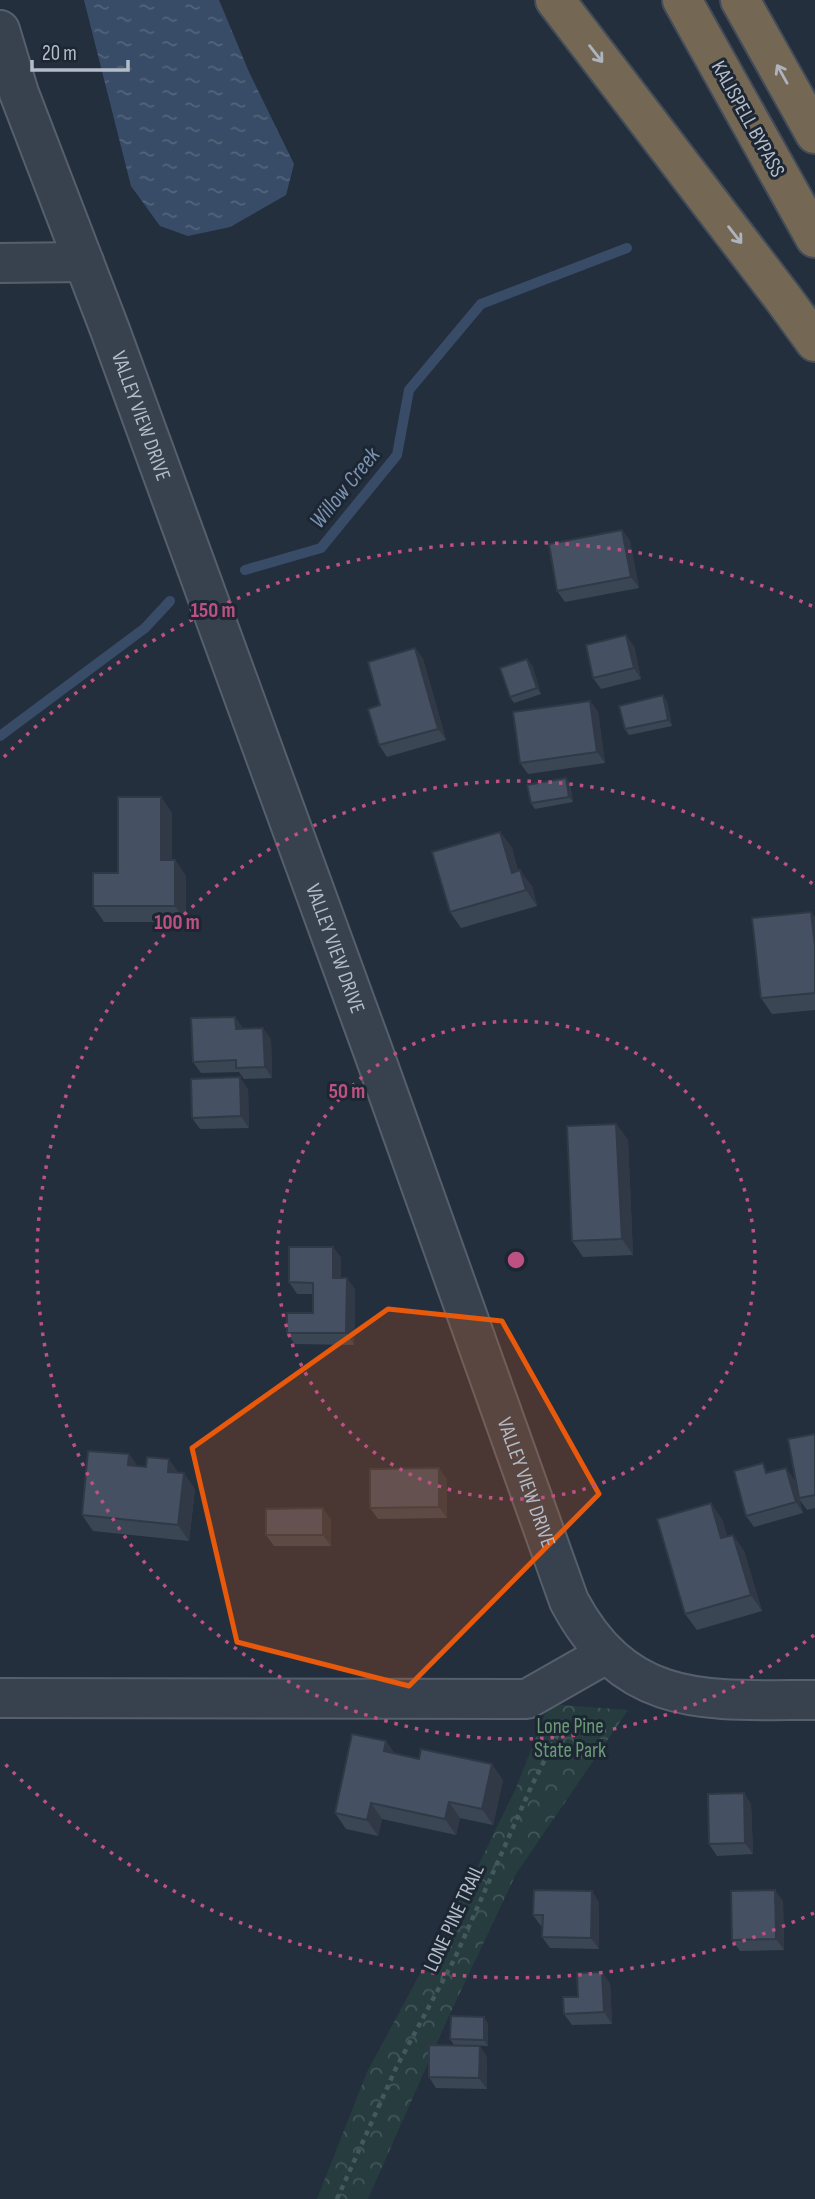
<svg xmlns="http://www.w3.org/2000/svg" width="815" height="2199" font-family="'Sofia Sans Condensed',sans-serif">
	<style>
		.park { fill: url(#park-crowns) }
		.water { fill: url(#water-ripples) }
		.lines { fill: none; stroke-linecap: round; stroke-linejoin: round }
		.stream { stroke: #394c67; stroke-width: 10 }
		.minor-casing { stroke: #565f6c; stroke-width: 42 }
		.highway-casing { stroke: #434c59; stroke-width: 42 }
		.path { stroke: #44595c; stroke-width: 4.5; stroke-dasharray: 5 5; stroke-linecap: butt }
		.minor { stroke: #38414e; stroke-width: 38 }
		.highway { stroke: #746855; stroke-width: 38 }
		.wall { fill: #3b4654 }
		.shaded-wall { fill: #303945 }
		.building { fill: #455162; stroke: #303945; stroke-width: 2 }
		.oneway { stroke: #aeb4bd }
		.marked { fill: #e8590c; fill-opacity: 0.2; stroke: #e8590c; stroke-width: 5; stroke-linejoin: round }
		.ring { fill: none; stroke: #bd5182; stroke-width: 3.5; stroke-dasharray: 3.5 7 }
		.labels { text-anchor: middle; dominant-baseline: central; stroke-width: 6; stroke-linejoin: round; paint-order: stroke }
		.street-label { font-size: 21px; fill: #b4bcc9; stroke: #1d2633 }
		.park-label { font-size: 21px; fill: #6b9a76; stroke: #1d2633 }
		.water-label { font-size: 23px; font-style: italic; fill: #7c92b1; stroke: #1d2633 }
		.centre { fill: #bd5182; stroke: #1d2633; stroke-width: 3.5 }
		.ring-label { font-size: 21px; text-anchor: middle; font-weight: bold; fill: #bd5182; stroke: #1d2633; stroke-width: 6; stroke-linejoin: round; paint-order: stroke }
	</style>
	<defs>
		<pattern id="park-crowns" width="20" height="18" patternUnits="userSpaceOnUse" patternTransform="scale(1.75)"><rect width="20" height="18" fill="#263c3f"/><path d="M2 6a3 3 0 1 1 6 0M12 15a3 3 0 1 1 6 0" fill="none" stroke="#435659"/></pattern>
		<pattern id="water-ripples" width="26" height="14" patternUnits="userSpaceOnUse" patternTransform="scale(1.75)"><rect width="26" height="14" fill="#394c67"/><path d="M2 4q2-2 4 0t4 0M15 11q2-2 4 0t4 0" fill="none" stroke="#53647b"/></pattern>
	</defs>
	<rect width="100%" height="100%" fill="#242f3e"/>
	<path class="park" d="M 549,1704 L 628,1710 L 516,1874 L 448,2018 L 368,2199 L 317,2199 L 367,2072 L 478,1866 L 516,1788 Z"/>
	<path class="water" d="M 84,0 L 219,0 L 249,72 L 294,164 L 286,195 L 230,227 L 188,236 L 160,226 L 131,186 Z"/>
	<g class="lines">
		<g class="stream">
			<path d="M 245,570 L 321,548 L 397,455 L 409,390 L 481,304 L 627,248"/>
			<path d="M 0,736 L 145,628 L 170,601"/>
		</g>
		<defs>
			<g id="minor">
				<path id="s1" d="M 0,30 L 19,93 L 110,330 L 373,1051 L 569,1601 C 627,1710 707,1700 815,1700"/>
				<path d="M 0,263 L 84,262"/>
				<path d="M 0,1698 L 527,1699 L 606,1654"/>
			</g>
			<g id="highway">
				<path d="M 555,0 L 783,298 L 815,342"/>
				<path d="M 682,0 L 815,238"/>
				<path d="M 740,0 L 815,134"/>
			</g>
		</defs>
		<use href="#minor" class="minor-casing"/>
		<use href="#highway" class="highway-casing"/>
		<path class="path" d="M 337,2199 L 396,2068 L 454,1960 L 532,1785 L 565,1720"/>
		<use href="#minor" class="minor"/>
		<use href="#highway" class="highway"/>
	</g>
	<g class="wall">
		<path d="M 622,530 L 630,541 L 639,588 L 565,602 L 557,591 Z"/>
		<path d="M 634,646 L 641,679 L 601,689 L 593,678 Z"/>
		<path d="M 415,648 L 423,659 L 446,740 L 387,757 L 379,745 L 380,705 Z"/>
		<path d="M 532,665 L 541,694 L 514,703 L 510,697 Z"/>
		<path d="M 590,701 L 598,712 L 605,763 L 528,774 L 520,763 Z"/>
		<path d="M 667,701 L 672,726 L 629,735 L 625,729 Z"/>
		<path d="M 570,784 L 573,802 L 535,809 L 531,803 Z"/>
		<path d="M 161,797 L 172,813 L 172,860 L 175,860 L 186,876 L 186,922 L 104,922 L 93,906 L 118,873 Z"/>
		<path d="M 500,832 L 512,848 L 518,871 L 532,886 L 537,906 L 461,928 L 450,912 Z"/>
		<path d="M 815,917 L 815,1010 L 772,1014 L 761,998 Z"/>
		<path d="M 235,1017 L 243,1029 L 271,1039 L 272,1078 L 244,1079 L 239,1072 L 201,1073 L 193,1062 Z"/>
		<path d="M 248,1089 L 249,1128 L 200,1129 L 192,1118 Z"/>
		<path d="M 616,1124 L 628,1140 L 633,1255 L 583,1257 L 572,1241 Z"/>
		<path d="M 333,1247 L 341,1258 L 341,1278 L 355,1289 L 354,1345 L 295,1344 L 287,1333 L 313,1313 L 313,1294 L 297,1294 L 289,1282 Z"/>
		<path d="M 815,1434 L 815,1508 L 807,1510 L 799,1499 L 803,1513 L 754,1527 L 746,1516 L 770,1472 L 794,1479 L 799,1497 Z"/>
		<path d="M 129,1454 L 137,1466 L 178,1473 L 195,1489 L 189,1541 L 93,1531 L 82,1515 Z"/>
		<path d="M 447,1479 L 447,1518 L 378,1519 L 370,1508 Z"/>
		<path d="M 331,1519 L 331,1546 L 274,1546 L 266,1535 Z"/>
		<path d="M 722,1519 L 727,1536 L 733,1535 L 744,1551 L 762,1611 L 697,1630 L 685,1614 Z"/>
		<path d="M 386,1741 L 395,1754 L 503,1780 L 493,1825 L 460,1818 L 456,1835 L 382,1819 L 378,1836 L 346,1829 L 335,1813 Z"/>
		<path d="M 744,1793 L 751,1804 L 753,1854 L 717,1856 L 709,1844 Z"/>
		<path d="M 783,1901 L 784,1950 L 740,1951 L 732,1940 Z"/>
		<path d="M 599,1902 L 599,1949 L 550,1948 L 542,1937 L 542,1926 L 541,1926 L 533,1915 Z"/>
		<path d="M 610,1983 L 612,2024 L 572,2025 L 564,2014 Z"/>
		<path d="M 488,2023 L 488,2046 L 454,2045 L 450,2039 Z"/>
		<path d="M 487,2057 L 487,2089 L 436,2088 L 429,2077 Z"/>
	</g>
	<g class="shaded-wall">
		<path d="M 622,530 L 630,541 L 639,588 L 631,577 Z"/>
		<path d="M 626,635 L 634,646 L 641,679 L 634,668 Z"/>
		<path d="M 415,648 L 423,659 L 446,740 L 438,729 Z"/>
		<path d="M 527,659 L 532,665 L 541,694 L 537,688 Z"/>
		<path d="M 663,695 L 667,701 L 672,726 L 668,720 Z"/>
		<path d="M 590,701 L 598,712 L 605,763 L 597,752 Z"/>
		<path d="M 566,778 L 570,784 L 573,802 L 569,797 Z"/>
		<path d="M 161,797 L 172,813 L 172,876 L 161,860 Z"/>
		<path d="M 500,832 L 512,848 L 523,889 L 512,873 Z"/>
		<path d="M 175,860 L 186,876 L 186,922 L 175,906 Z"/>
		<path d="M 520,870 L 532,886 L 537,906 L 526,890 Z"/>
		<path d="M 811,912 L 815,917 L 815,947 Z"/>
		<path d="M 235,1017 L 243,1028 L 244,1040 L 236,1029 Z"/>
		<path d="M 263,1028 L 271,1039 L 272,1078 L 265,1067 Z"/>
		<path d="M 240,1077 L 248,1089 L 249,1128 L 241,1116 Z"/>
		<path d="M 616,1124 L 628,1140 L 633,1255 L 622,1239 Z"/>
		<path d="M 333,1247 L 341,1258 L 341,1289 L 333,1278 Z"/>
		<path d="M 347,1278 L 355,1289 L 354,1345 L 346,1333 Z"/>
		<path d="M 129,1454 L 140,1470 L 128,1465 Z"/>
		<path d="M 169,1459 L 180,1475 L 168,1472 Z"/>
		<path d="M 439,1468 L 447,1479 L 447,1518 L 439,1507 Z"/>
		<path d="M 786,1468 L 794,1479 L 803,1513 L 796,1502 Z"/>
		<path d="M 184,1473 L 195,1489 L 189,1541 L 178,1525 Z"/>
		<path d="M 711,1503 L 722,1519 L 733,1554 L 721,1538 Z"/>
		<path d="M 323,1508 L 331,1519 L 331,1546 L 323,1535 Z"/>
		<path d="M 733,1535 L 744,1551 L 762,1611 L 751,1595 Z"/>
		<path d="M 386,1741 L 397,1757 L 384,1751 Z"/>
		<path d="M 492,1764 L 503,1780 L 493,1825 L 482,1809 Z"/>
		<path d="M 744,1793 L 751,1804 L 753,1854 L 745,1843 Z"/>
		<path d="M 449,1802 L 460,1818 L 456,1835 L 445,1819 Z"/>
		<path d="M 371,1803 L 382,1819 L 378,1836 L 367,1820 Z"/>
		<path d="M 775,1890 L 783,1901 L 784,1950 L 776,1939 Z"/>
		<path d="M 592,1891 L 599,1902 L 599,1949 L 591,1938 Z"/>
		<path d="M 602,1972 L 610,1983 L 612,2024 L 604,2012 Z"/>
		<path d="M 484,2017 L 488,2023 L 488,2046 L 484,2040 Z"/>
		<path d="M 480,2046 L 487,2057 L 487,2089 L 479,2078 Z"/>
	</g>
	<g class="building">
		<path d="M 622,530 L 631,577 L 557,591 L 549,544 Z"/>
		<path d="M 626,635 L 634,668 L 593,678 L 586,645 Z"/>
		<path d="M 415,648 L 438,729 L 379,745 L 368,709 L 380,705 L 368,662 Z"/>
		<path d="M 527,659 L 537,688 L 510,697 L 500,668 Z"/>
		<path d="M 663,695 L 668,720 L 625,729 L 619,706 Z"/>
		<path d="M 590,701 L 597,752 L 520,763 L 513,712 Z"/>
		<path d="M 566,778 L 569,797 L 531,803 L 527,785 Z"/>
		<path d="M 118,797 L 161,797 L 161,860 L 175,860 L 175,906 L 93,906 L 93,873 L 118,873 Z"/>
		<path d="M 500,832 L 512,873 L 520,870 L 526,890 L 450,912 L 432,852 Z"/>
		<path d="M 811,912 L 815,947 L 815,993 L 761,998 L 752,918 Z"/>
		<path d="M 235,1017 L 236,1029 L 263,1028 L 265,1067 L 236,1068 L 236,1060 L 193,1062 L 191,1018 Z"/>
		<path d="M 240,1077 L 241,1116 L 192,1118 L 191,1079 Z"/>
		<path d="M 616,1124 L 622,1239 L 572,1241 L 567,1126 Z"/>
		<path d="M 289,1247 L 333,1247 L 333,1278 L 347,1278 L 346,1333 L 287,1333 L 287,1313 L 313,1313 L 313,1283 L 289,1282 Z"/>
		<path d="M 815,1434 L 815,1495 L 799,1498 L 788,1439 Z"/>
		<path d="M 88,1451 L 129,1454 L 128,1465 L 146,1467 L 147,1457 L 169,1459 L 168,1472 L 184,1473 L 178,1525 L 82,1515 Z"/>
		<path d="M 763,1463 L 766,1473 L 786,1468 L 796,1502 L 746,1516 L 734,1471 Z"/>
		<path d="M 439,1468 L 439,1507 L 370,1508 L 370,1469 Z"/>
		<path d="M 711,1503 L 721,1538 L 733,1535 L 751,1595 L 685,1614 L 657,1519 Z"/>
		<path d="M 323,1508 L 323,1535 L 266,1535 L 266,1509 Z"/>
		<path d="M 352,1734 L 386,1741 L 384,1751 L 419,1759 L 421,1749 L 492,1764 L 482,1809 L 449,1802 L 445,1819 L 371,1803 L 367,1820 L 335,1813 Z"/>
		<path d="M 744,1793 L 745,1843 L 709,1844 L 708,1794 Z"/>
		<path d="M 534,1890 L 592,1891 L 591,1938 L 542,1937 L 543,1915 L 533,1915 Z"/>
		<path d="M 775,1890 L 776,1939 L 732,1940 L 731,1891 Z"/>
		<path d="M 602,1972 L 604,2012 L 564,2014 L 563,1997 L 578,1997 L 577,1973 Z"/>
		<path d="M 451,2016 L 484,2017 L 484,2040 L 450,2039 Z"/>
		<path d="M 429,2045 L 480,2046 L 479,2078 L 429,2077 Z"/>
	</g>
	<defs><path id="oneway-shaft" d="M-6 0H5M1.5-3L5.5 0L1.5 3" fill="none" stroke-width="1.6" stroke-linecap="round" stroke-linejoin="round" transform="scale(1.75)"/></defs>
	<g class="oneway">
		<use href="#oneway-shaft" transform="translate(596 54) rotate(52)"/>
		<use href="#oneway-shaft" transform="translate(782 74) rotate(-119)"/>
		<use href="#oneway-shaft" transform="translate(735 235) rotate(52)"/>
	</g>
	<path class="marked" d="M 388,1309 L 502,1321 L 599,1494 L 409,1686 L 237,1642 L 192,1448 Z"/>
	<g class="ring">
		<circle cx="516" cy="1260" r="239"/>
		<path d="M814 1635A479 479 0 1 1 814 885"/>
		<path d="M814 1913A718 718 0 0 1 4 1763M4 757A718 718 0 0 1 814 607"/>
	</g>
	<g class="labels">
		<g class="street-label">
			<text transform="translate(748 119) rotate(61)">KALISPELL BYPASS</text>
			<text stroke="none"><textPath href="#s1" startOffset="411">VALLEY VIEW DRIVE</textPath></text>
			<text stroke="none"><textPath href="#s1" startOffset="978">VALLEY VIEW DRIVE</textPath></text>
			<text stroke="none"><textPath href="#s1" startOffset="1545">VALLEY VIEW DRIVE</textPath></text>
			<text transform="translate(454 1918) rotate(-65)">LONE PINE TRAIL</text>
		</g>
		<g class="park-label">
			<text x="570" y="1726">Lone Pine<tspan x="570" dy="24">State Park</tspan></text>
		</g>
		<g class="water-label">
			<text transform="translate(345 488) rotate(-51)">Willow Creek</text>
		</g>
	</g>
	<circle cx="516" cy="1260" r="10" class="centre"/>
	<g class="ring-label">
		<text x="213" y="617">150 m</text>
		<text x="177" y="929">100 m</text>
		<text x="347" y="1098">50 m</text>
	</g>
	<path d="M32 60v10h96v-10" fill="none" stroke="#b4bcc9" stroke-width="3.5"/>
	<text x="42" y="60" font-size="21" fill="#b4bcc9" stroke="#1d2633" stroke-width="5" paint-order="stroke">20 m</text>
</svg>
